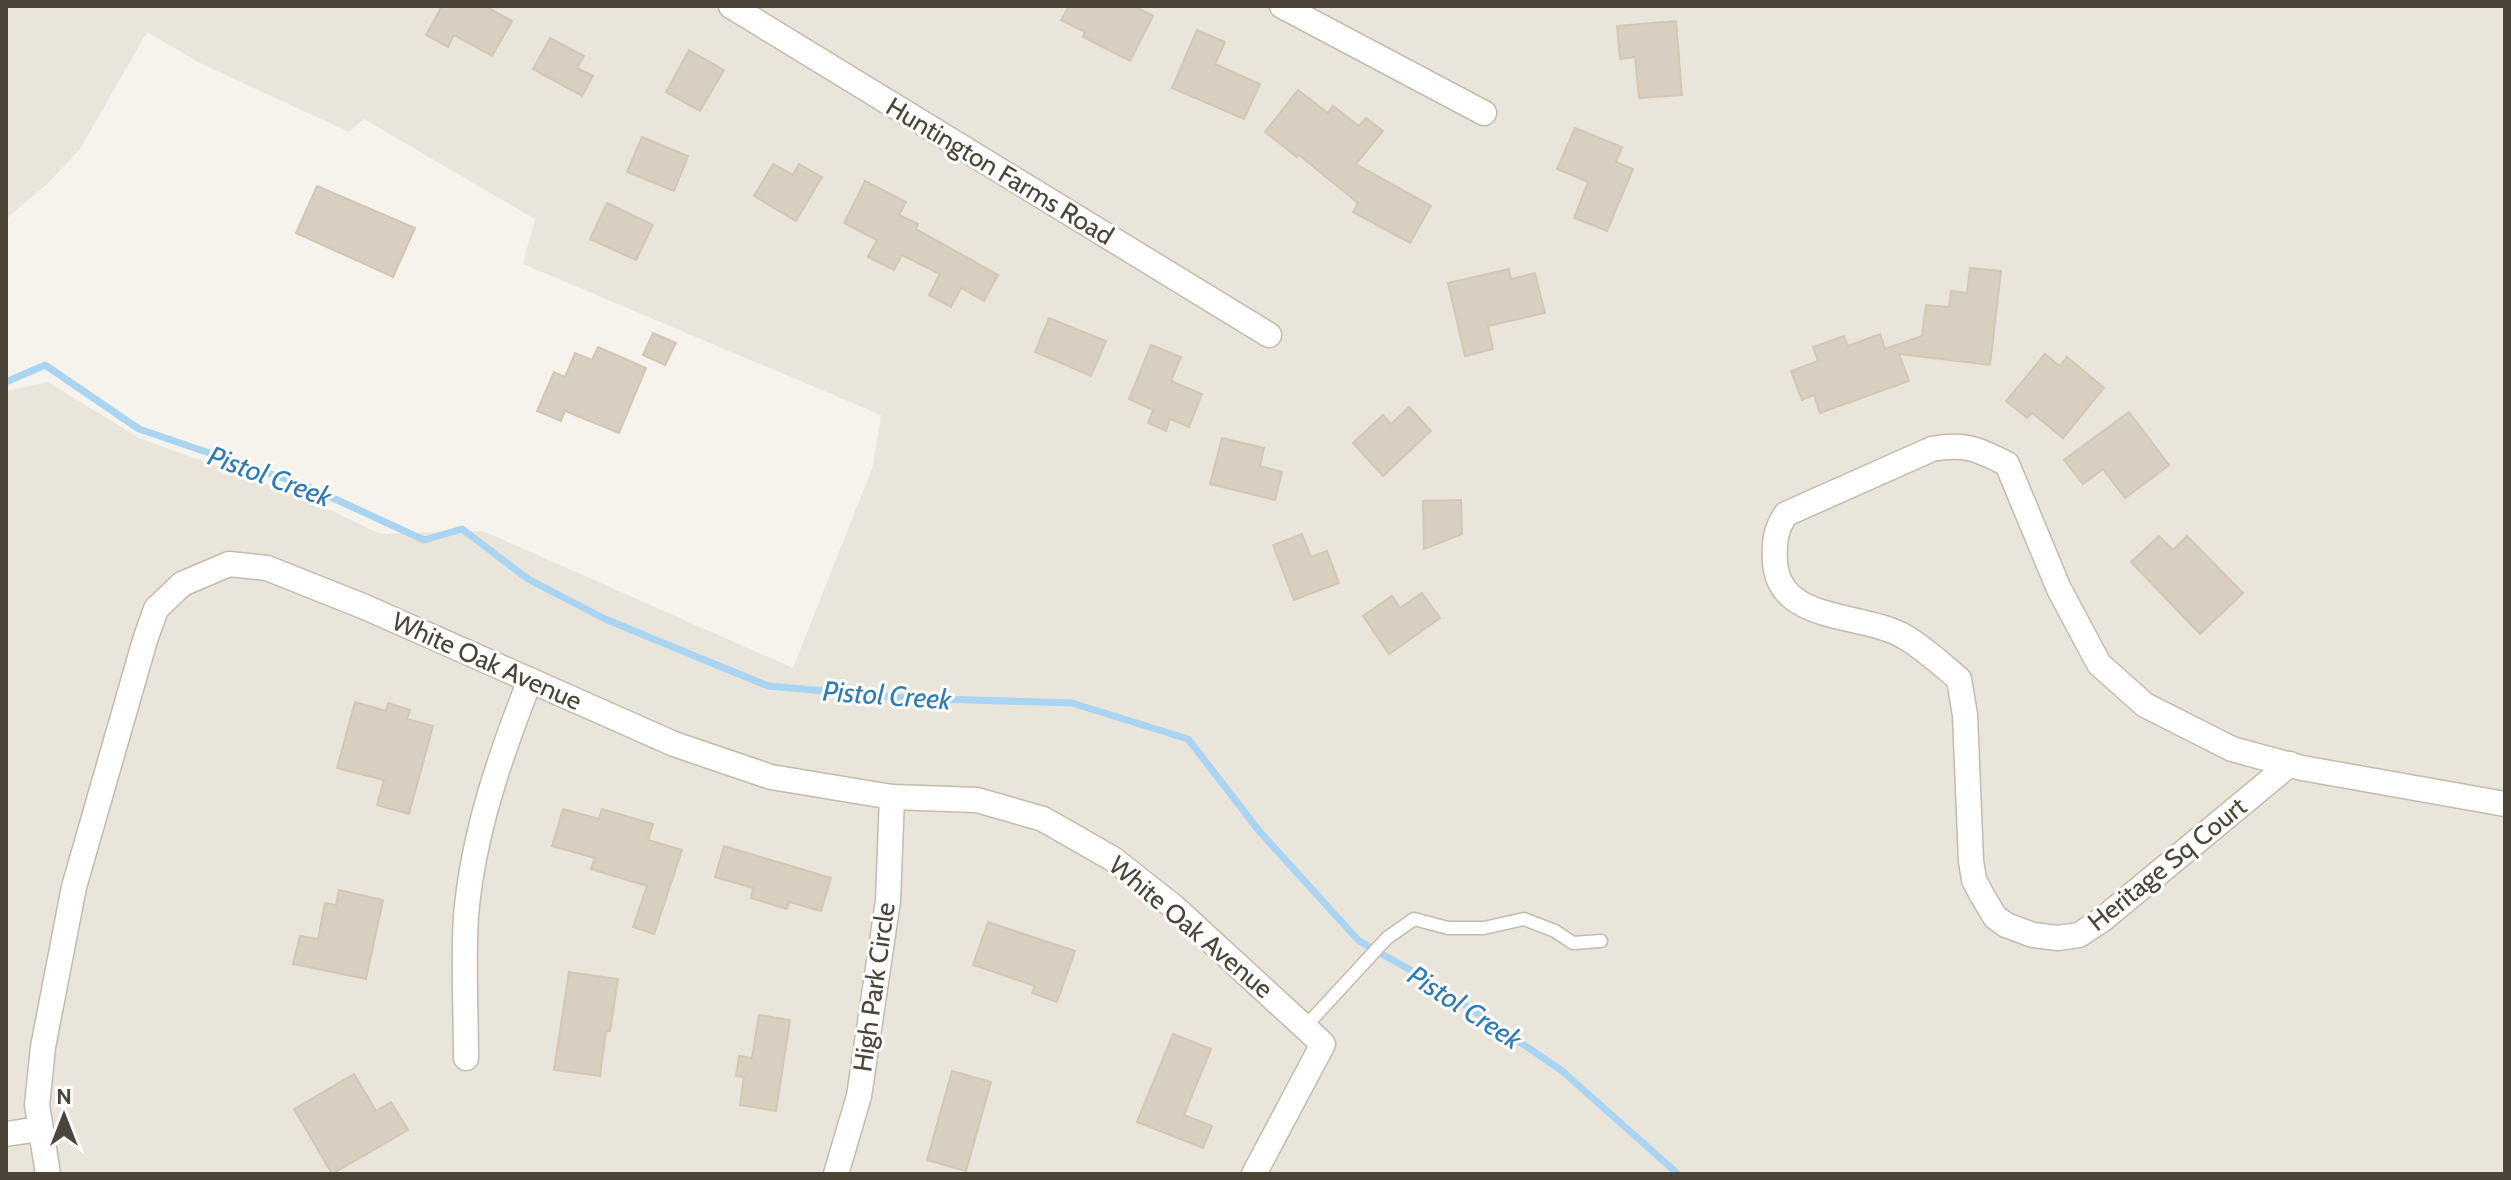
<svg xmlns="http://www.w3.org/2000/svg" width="2511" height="1180" font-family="Cabin,sans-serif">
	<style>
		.residential { fill: #eae5da }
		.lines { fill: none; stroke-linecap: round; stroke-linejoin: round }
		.stream { stroke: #a9d4f2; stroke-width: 7 }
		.building { fill: #d8cfc1; stroke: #d3c7b4; stroke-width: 2 }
		.service-casing { stroke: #c2bbae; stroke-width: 15 }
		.minor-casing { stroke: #c2bbae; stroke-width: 27 }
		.service { stroke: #fff; stroke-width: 12 }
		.minor { stroke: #fff; stroke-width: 24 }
		.labels { text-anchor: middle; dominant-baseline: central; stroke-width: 6; stroke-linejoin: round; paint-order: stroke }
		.street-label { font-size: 26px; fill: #4b4439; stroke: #fff }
		.water-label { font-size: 28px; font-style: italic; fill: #2e7ab2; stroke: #fff }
	</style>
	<rect width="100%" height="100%" fill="#f6f3ec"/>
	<path class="residential" d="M 6,6 L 2505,6 L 2505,1174 L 6,1174 L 6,391 L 48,382 L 139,438 L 310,500 L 380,534 L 483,531 L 793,668 L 873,466 L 881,415 L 523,264 L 535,219 L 364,119 L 349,132 L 200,63 L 147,32 L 80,149 L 48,183 L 6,219 Z"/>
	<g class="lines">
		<path class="stream" d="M 6,382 L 45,365 L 139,429 L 309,487 L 424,540 L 462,529 L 528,579 L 605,619 L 768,686 L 906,698 L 1072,703 L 1188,739 L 1260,832 L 1359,941 L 1430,981 L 1561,1070 L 1678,1174"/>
	</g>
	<g class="building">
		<path d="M 442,6 L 485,6 L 512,21 L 492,56 L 454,35 L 448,47 L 426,35 Z"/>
		<path d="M 1069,6 L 1134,6 L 1153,16 L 1130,61 L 1083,37 L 1085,32 L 1061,20 Z"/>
		<path d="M 1676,21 L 1682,95 L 1639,98 L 1635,57 L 1620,59 L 1617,26 Z"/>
		<path d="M 1197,30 L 1225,42 L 1215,64 L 1260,84 L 1244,119 L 1172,88 Z"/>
		<path d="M 550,38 L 584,56 L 577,68 L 593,76 L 582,96 L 533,69 Z"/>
		<path d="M 689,50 L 724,70 L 700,111 L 666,92 Z"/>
		<path d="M 1298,90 L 1328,113 L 1333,106 L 1359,126 L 1366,118 L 1383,131 L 1356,164 L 1431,206 L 1410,243 L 1353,212 L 1358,203 L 1299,155 L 1297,157 L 1265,132 Z"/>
		<path d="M 1575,128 L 1622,147 L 1616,162 L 1633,169 L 1607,231 L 1574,218 L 1588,182 L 1557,169 Z"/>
		<path d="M 642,137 L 688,156 L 674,191 L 627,172 Z"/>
		<path d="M 773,164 L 793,175 L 799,164 L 822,177 L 796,221 L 754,196 Z"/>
		<path d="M 865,181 L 906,202 L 899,215 L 918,224 L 916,229 L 998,275 L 984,301 L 961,288 L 951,307 L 929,295 L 940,274 L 902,255 L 894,270 L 868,257 L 877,240 L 844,223 Z"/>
		<path d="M 317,186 L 415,228 L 393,277 L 296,233 Z"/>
		<path d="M 607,203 L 653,225 L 636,260 L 590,239 Z"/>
		<path d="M 1970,268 L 2001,271 L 1990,365 L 1899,354 L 1909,381 L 1820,413 L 1814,395 L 1802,400 L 1791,371 L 1818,361 L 1813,347 L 1844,336 L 1848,346 L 1880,334 L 1885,349 L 1922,336 L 1926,305 L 1949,307 L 1951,291 L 1967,293 Z"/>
		<path d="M 1509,269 L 1511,279 L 1535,273 L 1545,313 L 1488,326 L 1493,349 L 1465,356 L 1448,283 Z"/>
		<path d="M 1049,318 L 1106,341 L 1091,376 L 1035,352 Z"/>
		<path d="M 653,333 L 676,343 L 665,365 L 643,355 Z"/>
		<path d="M 1151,345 L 1181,357 L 1171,381 L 1202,394 L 1189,427 L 1170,419 L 1166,431 L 1148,423 L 1153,410 L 1129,399 Z"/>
		<path d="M 598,347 L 646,368 L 619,433 L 565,411 L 561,421 L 537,411 L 554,372 L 565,377 L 575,353 L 592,360 Z"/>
		<path d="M 2045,354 L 2060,366 L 2067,357 L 2104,388 L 2063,438 L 2032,413 L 2027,418 L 2006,401 Z"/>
		<path d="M 1409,407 L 1431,431 L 1383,476 L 1353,443 L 1383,415 L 1391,424 Z"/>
		<path d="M 2129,412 L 2169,465 L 2125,498 L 2103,469 L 2083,484 L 2064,460 Z"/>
		<path d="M 1222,438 L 1264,448 L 1260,466 L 1282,472 L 1275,500 L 1210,484 Z"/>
		<path d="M 1461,500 L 1462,534 L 1424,549 L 1423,501 Z"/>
		<path d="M 1302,534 L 1311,557 L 1327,551 L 1339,583 L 1294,600 L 1273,545 Z"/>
		<path d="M 2159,536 L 2173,550 L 2187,536 L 2243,593 L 2200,634 L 2131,562 Z"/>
		<path d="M 1422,593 L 1440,618 L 1389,654 L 1363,616 L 1392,596 L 1400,608 Z"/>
		<path d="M 355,702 L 386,711 L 388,703 L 410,710 L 407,719 L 433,726 L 409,814 L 377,805 L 384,780 L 337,768 Z"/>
		<path d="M 563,809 L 599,819 L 602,809 L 653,824 L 648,840 L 682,850 L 654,934 L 633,927 L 647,886 L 591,869 L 595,858 L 552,846 Z"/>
		<path d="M 724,846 L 831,878 L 821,911 L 789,902 L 787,909 L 751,898 L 753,888 L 715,877 Z"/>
		<path d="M 339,890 L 383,900 L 366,979 L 293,964 L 300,936 L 318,939 L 325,903 L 336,905 Z"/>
		<path d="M 988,922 L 1075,951 L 1057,1002 L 1032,993 L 1035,986 L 973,965 Z"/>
		<path d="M 569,972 L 618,979 L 610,1031 L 606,1031 L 600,1076 L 554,1070 Z"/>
		<path d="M 759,1015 L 790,1020 L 776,1111 L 740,1105 L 744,1077 L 736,1076 L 739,1056 L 752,1058 Z"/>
		<path d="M 1173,1034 L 1211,1049 L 1184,1115 L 1212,1126 L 1203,1148 L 1137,1122 Z"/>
		<path d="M 952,1071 L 991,1082 L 966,1171 L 927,1160 Z"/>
		<path d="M 354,1074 L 376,1111 L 391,1102 L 408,1130 L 332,1174 L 294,1109 Z"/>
	</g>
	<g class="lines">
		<defs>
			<path id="service" d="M 1305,1027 L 1387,938 L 1414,919 L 1448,928 L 1484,928 L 1524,919 L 1555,931 L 1573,943 L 1601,941"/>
			<g id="minor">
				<path d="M 731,6 L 1269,335"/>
				<path d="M 1282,6 L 1484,113"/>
				<path d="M 2290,764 L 2103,919 L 2079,935 L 2058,938 L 2033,935 L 2006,925 L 1995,917 L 1982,895 L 1974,880 L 1971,861 L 1965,715 L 1959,679 C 1942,665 1924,648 1905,637 C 1863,612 1779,624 1775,562 C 1774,543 1775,530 1786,514 L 1932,449 C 1965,443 1978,449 2007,464 L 2059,589 L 2099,664 L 2145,705 L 2232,749 L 2302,768 L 2505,804"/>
				<path d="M 466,1058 C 466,1011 463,963 466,916 C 473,834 500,756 530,680"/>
				<path d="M 6,1134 L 40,1129"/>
				<path d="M 48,1174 L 37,1105 L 43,1047 L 74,887 L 145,640 L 156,609 L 182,584 L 229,564 L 267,568 L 365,607 L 674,744 L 771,777 L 892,797 L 977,800 L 1043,819 L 1113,859 L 1174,907 L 1323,1044 L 1254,1174"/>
				<path d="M 836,1174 L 859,1096 L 888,901 L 892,797"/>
			</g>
		</defs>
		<use href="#service" class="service-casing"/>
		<use href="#minor" class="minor-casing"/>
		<use href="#service" class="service"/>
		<use href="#minor" class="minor"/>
	</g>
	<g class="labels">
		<g class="street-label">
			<text transform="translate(1000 171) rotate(31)">Huntington Farms Road</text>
			<text transform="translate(487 661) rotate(24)">White Oak Avenue</text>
			<text transform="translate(2167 864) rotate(-39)">Heritage Sq Court</text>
			<text transform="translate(1191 927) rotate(40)">White Oak Avenue</text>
			<text transform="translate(874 987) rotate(-82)">High Park Circle</text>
		</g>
		<g class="water-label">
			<text transform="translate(270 476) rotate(20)">Pistol Creek</text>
			<text transform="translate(887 695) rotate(4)">Pistol Creek</text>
			<text transform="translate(1465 1007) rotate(33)">Pistol Creek</text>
		</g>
	</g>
	<rect width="2511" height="1180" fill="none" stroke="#4b4439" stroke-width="16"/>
	<g transform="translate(64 1116)" stroke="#ffffff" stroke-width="6" paint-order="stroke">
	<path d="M0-6L14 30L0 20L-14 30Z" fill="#4b4439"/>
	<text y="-12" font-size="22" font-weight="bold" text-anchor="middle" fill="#4b4439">N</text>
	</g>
</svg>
